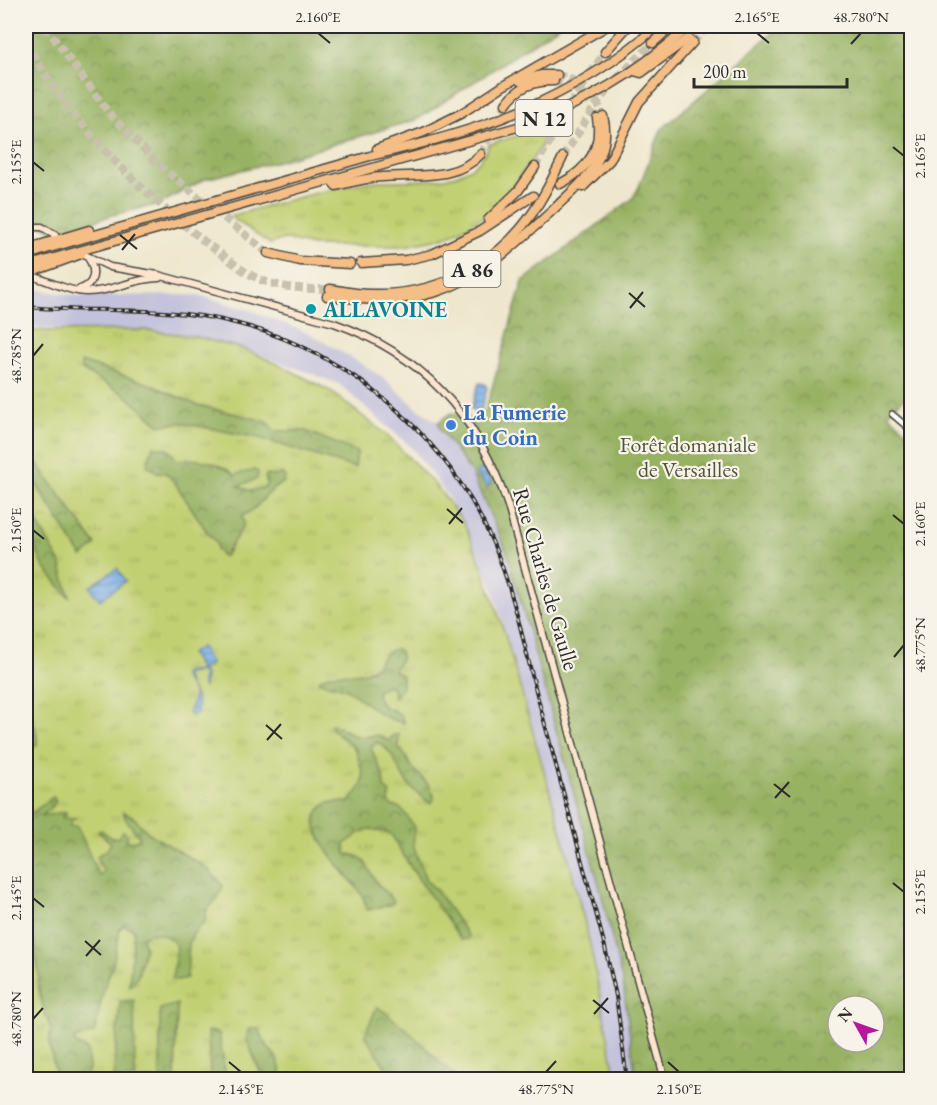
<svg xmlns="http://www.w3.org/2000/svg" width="937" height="1105" font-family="'EB Garamond',serif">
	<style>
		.railway { fill: #c3c1db }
		.grass { fill: url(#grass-tufts); stroke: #767e4e; stroke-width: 1.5 }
		.forest { fill: url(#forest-crowns); stroke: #626e48; stroke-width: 1.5; fill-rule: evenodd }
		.water { fill: url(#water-rules); stroke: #526c89; stroke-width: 1.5 }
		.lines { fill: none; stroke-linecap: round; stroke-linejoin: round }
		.highway-tunnel { stroke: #c8c1ad; stroke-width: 8; stroke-dasharray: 8 4; stroke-linecap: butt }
		.street-casing { stroke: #484743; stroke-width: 8 }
		.secondary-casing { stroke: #484743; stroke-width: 9 }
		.highway-casing { stroke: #484743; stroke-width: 11 }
		.street { stroke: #fff; stroke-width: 4.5 }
		.secondary { stroke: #fbe5cf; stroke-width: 6 }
		.highway { stroke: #f5be86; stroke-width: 8 }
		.rail-casing { stroke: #2b2b2b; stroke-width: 4 }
		.rail { stroke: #f7f3e8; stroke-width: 1.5; stroke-dasharray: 4.5; stroke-linecap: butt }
		.ticks { fill: none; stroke: #2b2b2b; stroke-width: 2 }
		.culture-dot { fill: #0f9aa8; stroke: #f7f3e8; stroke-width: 2 }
		.shop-dot { fill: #3f7fe0; stroke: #f7f3e8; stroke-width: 2 }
		.labels { text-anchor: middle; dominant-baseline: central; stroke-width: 4.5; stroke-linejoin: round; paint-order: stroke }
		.shield { fill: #f7f3e8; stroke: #686764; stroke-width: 1.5 }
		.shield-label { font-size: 21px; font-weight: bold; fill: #2b2b2b }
		.culture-label { font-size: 22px; font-weight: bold; fill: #0d838f; stroke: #f7f3e8; text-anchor: start }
		.shop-label { font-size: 22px; font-weight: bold; fill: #366cbe; stroke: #f7f3e8; text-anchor: start }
		.park-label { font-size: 22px; fill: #50543d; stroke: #f7f3e8 }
		.street-label { font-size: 22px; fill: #2b2b2b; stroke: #f7f3e8 }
		.neatline { fill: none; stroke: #2b2b2b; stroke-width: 2 }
		.ticks-label { font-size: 15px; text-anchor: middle; fill: #2b2b2b }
	</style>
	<defs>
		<pattern id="grass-tufts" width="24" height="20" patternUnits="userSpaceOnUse" patternTransform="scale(1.5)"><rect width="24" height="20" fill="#c1d072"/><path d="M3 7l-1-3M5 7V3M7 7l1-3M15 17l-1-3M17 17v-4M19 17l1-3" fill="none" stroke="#a6b363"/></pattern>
		<pattern id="forest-crowns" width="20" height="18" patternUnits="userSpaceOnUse" patternTransform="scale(1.5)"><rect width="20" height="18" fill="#98b264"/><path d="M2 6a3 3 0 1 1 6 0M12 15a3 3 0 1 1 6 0" fill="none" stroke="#7c9153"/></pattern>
		<pattern id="water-rules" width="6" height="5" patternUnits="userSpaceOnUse" patternTransform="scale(1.5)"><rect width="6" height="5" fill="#7aaee7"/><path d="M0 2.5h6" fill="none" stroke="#648ebb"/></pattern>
	</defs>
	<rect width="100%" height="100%" fill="#f7f3e8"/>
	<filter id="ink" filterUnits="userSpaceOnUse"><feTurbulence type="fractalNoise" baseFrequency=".0167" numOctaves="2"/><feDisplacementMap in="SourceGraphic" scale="12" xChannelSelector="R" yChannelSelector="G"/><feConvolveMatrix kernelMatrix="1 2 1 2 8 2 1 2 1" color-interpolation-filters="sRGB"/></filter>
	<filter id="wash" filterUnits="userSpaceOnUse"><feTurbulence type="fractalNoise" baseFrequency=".008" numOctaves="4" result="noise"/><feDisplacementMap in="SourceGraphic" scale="24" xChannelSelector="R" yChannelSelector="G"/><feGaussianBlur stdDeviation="1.35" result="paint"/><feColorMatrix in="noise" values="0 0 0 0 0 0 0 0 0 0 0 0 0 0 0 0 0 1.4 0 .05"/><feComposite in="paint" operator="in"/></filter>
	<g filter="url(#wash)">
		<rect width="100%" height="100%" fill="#efe7cd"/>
		<path class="railway" d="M 26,288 L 78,296 L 198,295 L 252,311 L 308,333 L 352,358 L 385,379 L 418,409 L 438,422 L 440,429 L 471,472 L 507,552 L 600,888 L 623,984 L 636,1079 L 616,1079 L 592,955 L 559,820 L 492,585 L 448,496 L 412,448 L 339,384 L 239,347 L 185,337 L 26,327 Z"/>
		<g class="grass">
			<path d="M 557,124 L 508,194 L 483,217 L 454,234 L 435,240 L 404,246 L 312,246 L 284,239 L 270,244 L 230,216 C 276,204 323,189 369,182 C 400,178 437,186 465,171 C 476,166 485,156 489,144 Z"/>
			<path d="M 144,330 L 193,336 L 244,349 L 282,366 L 330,391 L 388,436 L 438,488 L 464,523 L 483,569 L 505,634 L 566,848 L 590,944 L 616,1079 L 26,1079 L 26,331 Z"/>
		</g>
		<g class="forest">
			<path d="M 26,26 L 559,26 L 418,119 L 282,160 L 205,179 L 160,204 L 112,215 L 56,234 L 40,224 L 26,222 Z"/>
			<path d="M 780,26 L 911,26 L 911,392 L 888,413 L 912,437 L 911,1079 L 636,1079 L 623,984 L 600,888 L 507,552 L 471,472 L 440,429 L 438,422 L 451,413 L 476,420 L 485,412 L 523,281 L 632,199 L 638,189 L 661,130 ZM 838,1006 L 874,1006 L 874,1042 L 838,1042 Z"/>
			<path d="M 81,362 L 147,383 L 197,405 L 266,421 L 275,431 L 306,431 L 357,452 L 355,468 L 259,438 L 182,423 L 160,425 L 125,395 L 82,370 Z"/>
			<path d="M 153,446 L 168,449 L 177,460 C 197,457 220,462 235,475 L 255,470 L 258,472 L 257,479 L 238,486 L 251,491 L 265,487 L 267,483 L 265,477 L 266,475 L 275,476 L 282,474 L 285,477 L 284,482 C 267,489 260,509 242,516 L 244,524 L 225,556 L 222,556 L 217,550 L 216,542 L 207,532 L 175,483 L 166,473 L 157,472 L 147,465 Z"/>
			<path d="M 26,448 L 96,545 L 82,557 L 26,468 Z"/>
			<path d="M 26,504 L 60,562 L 70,598 L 44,567 L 26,528 Z"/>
			<path d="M 395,649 L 399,650 C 405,660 398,662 394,670 L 402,676 L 402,687 L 394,698 L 393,688 L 388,685 L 379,689 L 377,695 L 381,704 L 386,708 L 393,710 L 401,716 L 404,723 C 379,718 367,703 348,690 C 340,684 329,686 320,682 L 319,680 C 333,668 351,677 366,672 C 381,667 377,655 395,649 Z"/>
			<path d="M 26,713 C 35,720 38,733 37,745 L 35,746 L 26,733 Z"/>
			<path d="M 333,724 L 353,735 L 363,737 L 378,735 L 389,741 L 393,735 L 399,735 L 398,747 C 405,752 406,760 412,767 C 419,777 434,785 434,799 L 431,803 L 429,803 C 422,796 413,791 408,784 C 397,770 394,750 377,742 L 371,748 L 383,775 L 384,788 L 390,793 L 389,803 L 392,806 L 398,807 L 403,811 L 415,828 L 413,845 L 426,880 L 437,891 L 469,937 L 468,939 L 461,940 L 411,868 L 391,834 L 371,829 L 361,832 L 345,844 L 346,854 C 368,855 366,868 377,883 C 382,889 388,895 394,901 L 392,904 L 368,910 C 365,905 365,901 363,897 C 352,876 291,825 326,804 C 332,800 341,803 349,802 C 363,785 367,783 359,761 C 358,756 357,751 354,748 C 347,739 335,736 330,725 Z"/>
			<path d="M 53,797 L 56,800 L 55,803 L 42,816 L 66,812 L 66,814 L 62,816 L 63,818 L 75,818 L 70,822 L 70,826 L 77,826 L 99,876 L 104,871 L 98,862 L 97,856 L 107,850 L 111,843 L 98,831 L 101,830 L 112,838 L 119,837 L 123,831 L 127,834 L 127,840 L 132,842 L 139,839 L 139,836 L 126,820 L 123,812 L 132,816 L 150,834 L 207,868 L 223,886 L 217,899 L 206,911 L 205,921 L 193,934 L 189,943 L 187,978 L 178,980 L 172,979 L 177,947 C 170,935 153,929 142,938 L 145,948 C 138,962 143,978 129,986 L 134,930 L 124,925 L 120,929 L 113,964 L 104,988 L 94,1033 L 74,1039 L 76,1044 L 87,1050 L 89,1068 L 86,1079 L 60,1079 L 56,1075 L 49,1043 L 51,1029 L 44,1011 L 38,985 L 39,976 L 30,915 L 28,907 L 26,907 L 26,813 L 33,812 Z"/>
			<path d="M 134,1000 L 135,1079 L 113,1079 L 120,1001 Z"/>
			<path d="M 177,1004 L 175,1079 L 160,1079 L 160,1009 Z"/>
			<path d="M 377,1006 L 406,1029 L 458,1079 L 393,1079 L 365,1035 Z"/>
			<path d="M 251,1028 C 264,1029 260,1036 266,1044 C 278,1060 279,1058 282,1079 L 263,1079 L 247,1040 L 247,1033 Z"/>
			<path d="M 208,1031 L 219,1033 L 226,1079 L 210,1079 Z"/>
		</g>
		<g class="water">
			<path d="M 479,383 L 485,384 L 487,388 L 481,411 L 475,413 L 471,408 Z"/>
			<path d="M 483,468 L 492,483 L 487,488 L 476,473 Z"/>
			<path d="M 117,568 L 126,581 L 100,600 L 90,587 Z"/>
			<path d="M 201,647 L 204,650 L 205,655 L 211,663 L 207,668 L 201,668 L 205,675 L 204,688 L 202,683 L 203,676 L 200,671 L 185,675 C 189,688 200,697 197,713 L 191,716 L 188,713 C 192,705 196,697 191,688 C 187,682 185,683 183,675 L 186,671 L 195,672 L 199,670 L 194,658 L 190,654 Z"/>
		</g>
	</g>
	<g filter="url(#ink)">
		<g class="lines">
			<g class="highway-tunnel">
				<path d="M 45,26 L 109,113 L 161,167 L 268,253"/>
				<path d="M 693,42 L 708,26"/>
				<path d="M 26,43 C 36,59 46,77 58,93 C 100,152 156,204 213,248 C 230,260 247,276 267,282 C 288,289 309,289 330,289"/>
				<path d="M 557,75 C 581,80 595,93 603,116"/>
				<path d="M 554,81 L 574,87 L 590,103"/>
				<path d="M 481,154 L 506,104"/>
				<path d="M 563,157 L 593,109 L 615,80 L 653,43"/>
				<path d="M 535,167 L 581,87 L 605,52"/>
			</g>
			<defs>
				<path id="street" d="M 892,414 L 912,431"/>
				<g id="secondary">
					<path d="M 26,227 L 42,227 L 55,235"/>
					<path d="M 87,256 L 110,267 L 158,275 L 334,323 C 423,354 479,417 508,506 L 665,1080"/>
					<path d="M 26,275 C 46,278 64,291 85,292 C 110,293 133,278 159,278"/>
					<path d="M 80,289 C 95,285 96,271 89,259"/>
				</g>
				<g id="highway">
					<path d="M 653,43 L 672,26"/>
					<path d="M 605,52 L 628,26"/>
					<path d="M 634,71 L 641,73 L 689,38"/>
					<path d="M 520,81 L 541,75 L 557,75"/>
					<path d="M 506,104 C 518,87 533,81 554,81"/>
					<path d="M 377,149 L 424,132 L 462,113 L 503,86 L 607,26"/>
					<path d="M 331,180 L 336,186 C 351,182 366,178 382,177 C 417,174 456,181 481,154"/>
					<path d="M 560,184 C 587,170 603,149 597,118"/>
					<path d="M 583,187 L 610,160 L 639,102 L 693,42"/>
					<path d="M 488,220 L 518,191 L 535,167"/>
					<path d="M 26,249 L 89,230"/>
					<path d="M 268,253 L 300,261 L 350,264"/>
					<path d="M 26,256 L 46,249 L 370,156 C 478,132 574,100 657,26"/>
					<path d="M 361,263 L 406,260 L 432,254 L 480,231 L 533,196"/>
					<path d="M 26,266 L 528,124 C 589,101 634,74 683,32"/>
					<path d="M 26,274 L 81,254"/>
					<path d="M 330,289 C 344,291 357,294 371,294 C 428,296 484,272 521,228 C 539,207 551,182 563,157"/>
					<path d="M 327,296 C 365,300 400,303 436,292 C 484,277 519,241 555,208 C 570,193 588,179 598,160 C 605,147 607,131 603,116"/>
				</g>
			</defs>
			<use href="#street" class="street-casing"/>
			<use href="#secondary" class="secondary-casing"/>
			<use href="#highway" class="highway-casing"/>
			<use href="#street" class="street"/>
			<use href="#secondary" class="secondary"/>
			<use href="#highway" class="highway"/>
			<defs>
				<path id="rail" d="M 26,307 C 95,313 167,305 235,323 C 348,351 446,435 492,541 C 515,593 525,651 540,706 C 561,785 583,864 604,943 L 616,996 L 627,1080"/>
			</defs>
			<use href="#rail" class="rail-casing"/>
			<use href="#rail" class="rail"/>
		</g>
	</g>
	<path class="ticks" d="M 318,33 L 330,43M 757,33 L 769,43M 851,44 L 861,33M 893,147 L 904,156M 33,162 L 44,171M 120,235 L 137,249M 122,250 L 135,234M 629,293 L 645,307M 630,308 L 643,292M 33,356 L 43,344M 447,509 L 463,523M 893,515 L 904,524M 449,524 L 462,508M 33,530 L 44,539M 894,657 L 904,645M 266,725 L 282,739M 267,740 L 281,724M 774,784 L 790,797M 775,798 L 789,782M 893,883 L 904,892M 33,898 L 44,907M 85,941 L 101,955M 86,956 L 100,940M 593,1000 L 609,1013M 594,1014 L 608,998M 33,1019 L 43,1008M 229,1062 L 241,1072M 668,1062 L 679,1072M 546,1072 L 556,1061"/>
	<circle class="culture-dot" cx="311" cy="309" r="6"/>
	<circle class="shop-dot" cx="451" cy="425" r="6"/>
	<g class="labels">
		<g class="shield">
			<rect x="515.5" y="100" width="57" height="36" rx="4.5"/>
			<rect x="443.5" y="251" width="57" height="36" rx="4.5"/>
		</g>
		<g class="shield-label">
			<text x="544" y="118">N 12</text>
			<text x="472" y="269">A 86</text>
		</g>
		<g class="culture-label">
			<text x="323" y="309">ALLAVOINE</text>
		</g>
		<g class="shop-label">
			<text x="463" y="412">La Fumerie<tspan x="463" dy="25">du Coin</tspan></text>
		</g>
		<g class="park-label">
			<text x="688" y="444">Forêt domaniale<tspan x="688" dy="25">de Versailles</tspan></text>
		</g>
		<g class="street-label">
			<text transform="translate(546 579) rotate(74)">Rue Charles de Gaulle</text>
		</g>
	</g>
	<rect width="937" height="1105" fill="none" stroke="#f7f3e8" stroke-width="66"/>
	<g transform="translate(856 1024) rotate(310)"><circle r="28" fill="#f7f3e8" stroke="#a5a39c" stroke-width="1.5"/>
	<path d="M0-4.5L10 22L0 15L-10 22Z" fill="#b5179e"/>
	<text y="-9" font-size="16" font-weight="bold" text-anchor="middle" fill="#2b2b2b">N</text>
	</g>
	<path d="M694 78v9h153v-9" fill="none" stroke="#2b2b2b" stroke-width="3"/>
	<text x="703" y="78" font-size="18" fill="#2b2b2b" stroke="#f7f3e8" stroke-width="4.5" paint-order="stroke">200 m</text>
	<rect x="33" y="33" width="871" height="1039" class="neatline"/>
	<g class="ticks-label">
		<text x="318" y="22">2.160°E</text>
		<text x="757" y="22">2.165°E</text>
		<text x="861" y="22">48.780°N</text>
		<text transform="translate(920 156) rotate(-90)" y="5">2.165°E</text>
		<text transform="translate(16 162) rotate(-90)" y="5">2.155°E</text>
		<text transform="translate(16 356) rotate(-90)" y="5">48.785°N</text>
		<text transform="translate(920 524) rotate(-90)" y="5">2.160°E</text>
		<text transform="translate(16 530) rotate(-90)" y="5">2.150°E</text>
		<text transform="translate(920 645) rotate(-90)" y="5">48.775°N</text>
		<text transform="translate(920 892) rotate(-90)" y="5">2.155°E</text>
		<text transform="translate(16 898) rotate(-90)" y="5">2.145°E</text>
		<text transform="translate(16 1019) rotate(-90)" y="5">48.780°N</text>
		<text x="241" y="1094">2.145°E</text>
		<text x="546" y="1094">48.775°N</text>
		<text x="679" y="1094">2.150°E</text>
	</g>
</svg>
